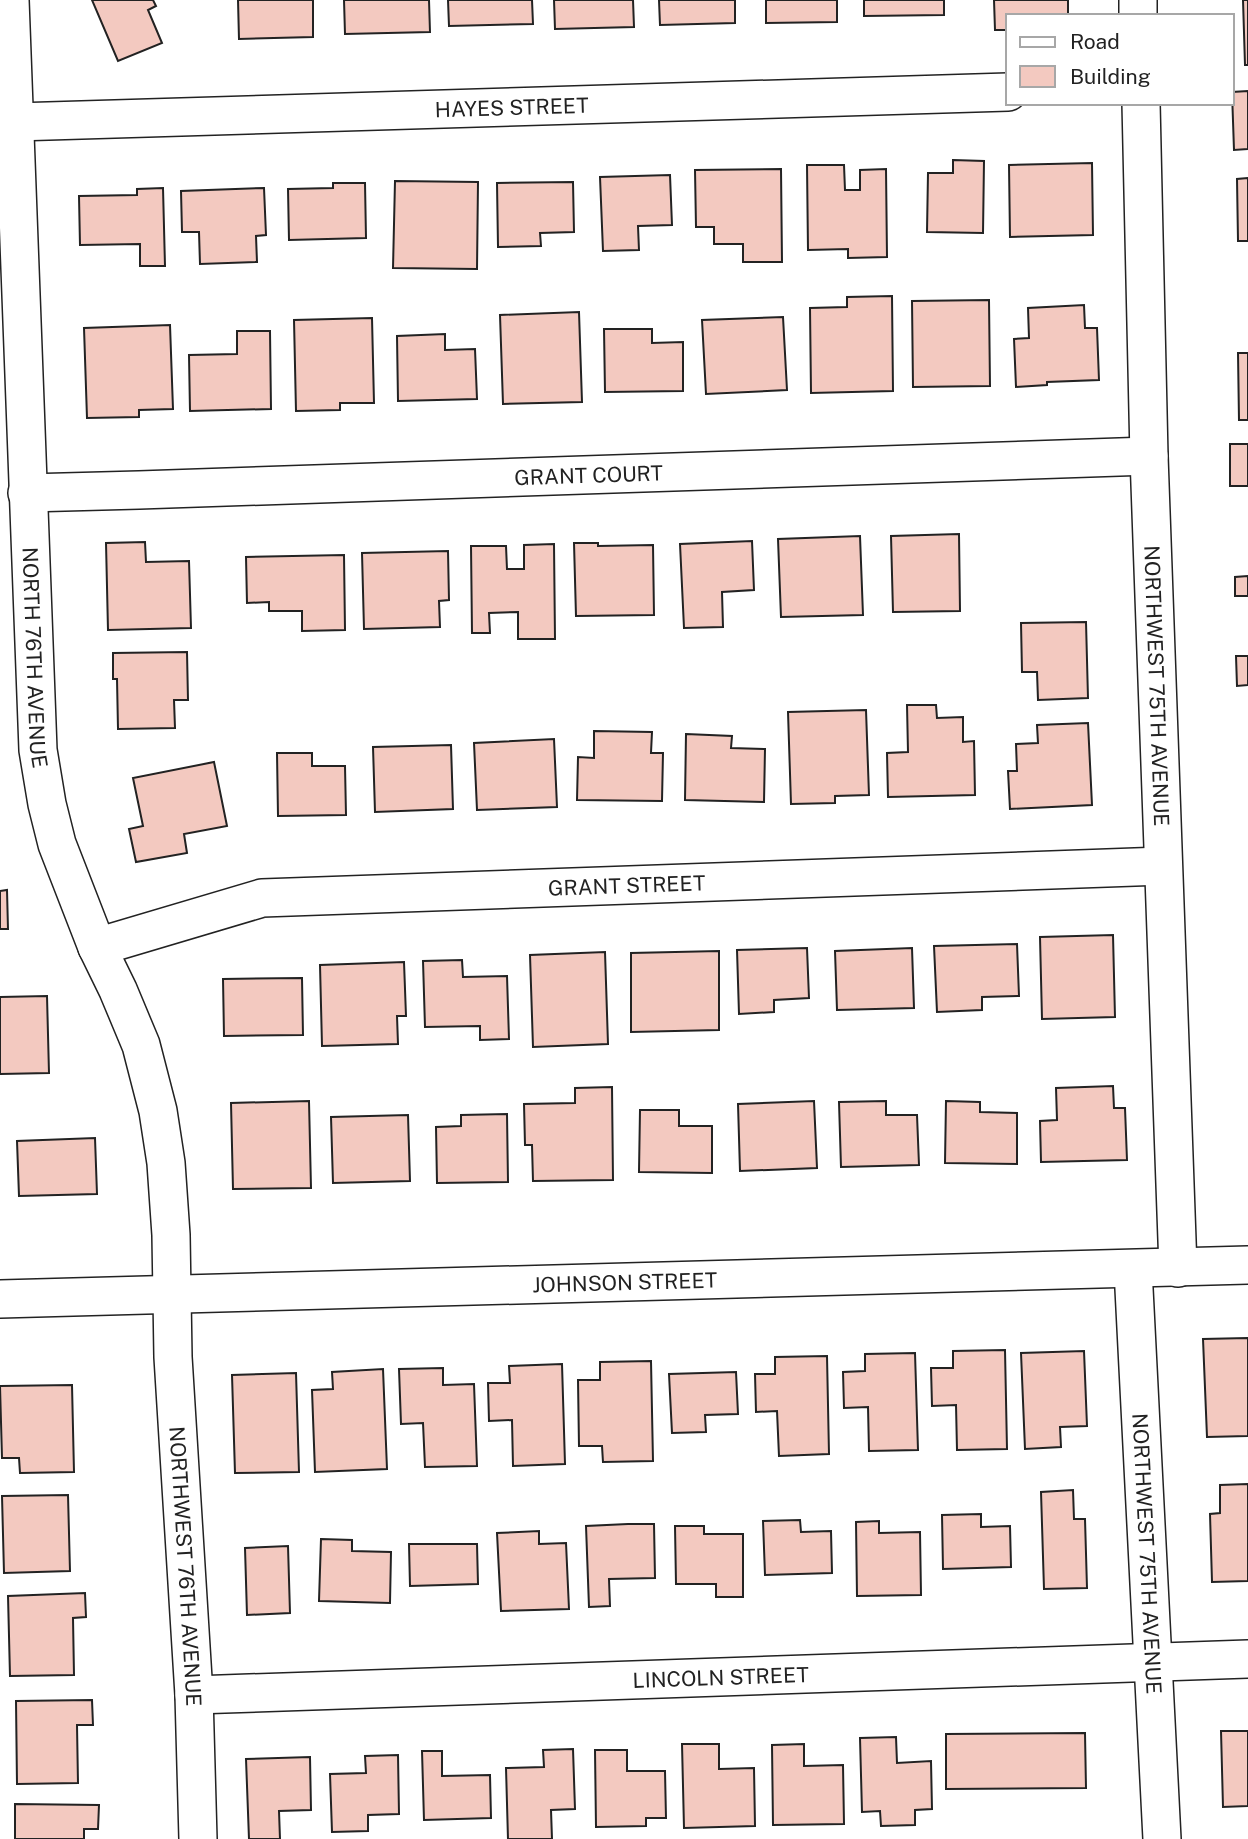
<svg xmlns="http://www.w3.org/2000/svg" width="1248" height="1839" font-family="'Public Sans',sans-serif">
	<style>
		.building { fill: #f3c9c0; stroke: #222; stroke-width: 2 }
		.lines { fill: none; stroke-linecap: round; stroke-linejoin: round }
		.minor-casing { stroke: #222; stroke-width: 40 }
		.minor { stroke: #fff; stroke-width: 37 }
		.labels { text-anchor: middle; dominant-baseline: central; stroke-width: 5; stroke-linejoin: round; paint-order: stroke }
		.street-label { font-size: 21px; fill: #222; stroke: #fff }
	</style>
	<rect width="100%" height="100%" fill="#fff"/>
	<g class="building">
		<path d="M 92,0 L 153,0 L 156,6 L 148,10 L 162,43 L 118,61 Z"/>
		<path d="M 238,0 L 313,0 L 313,37 L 239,39 Z"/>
		<path d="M 344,0 L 429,0 L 430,32 L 345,34 Z"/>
		<path d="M 448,0 L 532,0 L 533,24 L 449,26 Z"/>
		<path d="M 554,0 L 633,0 L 634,27 L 555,29 Z"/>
		<path d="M 659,0 L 735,0 L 735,23 L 660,25 Z"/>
		<path d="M 766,0 L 837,0 L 837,22 L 766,23 Z"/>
		<path d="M 864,0 L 944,0 L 944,15 L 864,16 Z"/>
		<path d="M 994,0 L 1068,0 L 1068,16 L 1008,16 L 1008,30 L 995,30 Z"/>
		<path d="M 1243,0 L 1248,0 L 1248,65 L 1245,65 Z"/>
		<path d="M 1248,91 L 1248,149 L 1234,150 L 1232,92 Z"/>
		<path d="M 953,160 L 984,161 L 983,233 L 927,232 L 928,173 L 953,173 Z"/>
		<path d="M 1092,163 L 1093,235 L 1010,237 L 1009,165 Z"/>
		<path d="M 807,165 L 844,165 L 845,190 L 860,190 L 860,170 L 886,169 L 887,257 L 848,258 L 848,249 L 808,250 Z"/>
		<path d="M 781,169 L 782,262 L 743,262 L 743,244 L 714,244 L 714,227 L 696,227 L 695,170 Z"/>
		<path d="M 670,175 L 672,225 L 638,226 L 639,250 L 603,251 L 600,177 Z"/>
		<path d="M 1248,178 L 1248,241 L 1238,241 L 1237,179 Z"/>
		<path d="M 395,181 L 478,182 L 477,269 L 393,268 Z"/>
		<path d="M 573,182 L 574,232 L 540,233 L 541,246 L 498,247 L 497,183 Z"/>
		<path d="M 333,183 L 365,183 L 366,238 L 289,240 L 288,189 L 333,188 Z"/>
		<path d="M 163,188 L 165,266 L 140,266 L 140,244 L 80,245 L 79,196 L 137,195 L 137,189 Z"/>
		<path d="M 264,188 L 266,235 L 256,236 L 257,262 L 200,264 L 199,232 L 182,232 L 181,191 Z"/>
		<path d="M 892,296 L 893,391 L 811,393 L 810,308 L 847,307 L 847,297 Z"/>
		<path d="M 989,300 L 990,386 L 913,387 L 912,301 Z"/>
		<path d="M 1084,305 L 1085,328 L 1097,328 L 1099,380 L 1047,382 L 1047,385 L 1016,387 L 1014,339 L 1029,338 L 1028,308 Z"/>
		<path d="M 579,312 L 582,402 L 503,404 L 500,315 Z"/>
		<path d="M 783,317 L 787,390 L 706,394 L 702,320 Z"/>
		<path d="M 372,318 L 374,403 L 340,403 L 340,410 L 296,411 L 294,320 Z"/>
		<path d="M 170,325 L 173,409 L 139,410 L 139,417 L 87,418 L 84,328 Z"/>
		<path d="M 604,329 L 652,329 L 652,343 L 683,342 L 683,391 L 605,392 Z"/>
		<path d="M 237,331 L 270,331 L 271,409 L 190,411 L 189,355 L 237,354 Z"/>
		<path d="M 445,334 L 445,350 L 475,349 L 477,399 L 398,401 L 397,336 Z"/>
		<path d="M 1238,353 L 1248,353 L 1248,420 L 1239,420 Z"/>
		<rect x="1230" y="444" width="18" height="42"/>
		<path d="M 959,534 L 960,611 L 893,612 L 891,536 Z"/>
		<path d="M 860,536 L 863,615 L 781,617 L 778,539 Z"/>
		<path d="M 752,541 L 754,590 L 722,592 L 723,627 L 684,628 L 680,544 Z"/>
		<path d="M 145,542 L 146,562 L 189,561 L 191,628 L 108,630 L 106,543 Z"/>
		<path d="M 574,543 L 598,543 L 598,546 L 653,545 L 654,615 L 576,616 Z"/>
		<path d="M 554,544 L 555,639 L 518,639 L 518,612 L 489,613 L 490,633 L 472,633 L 471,546 L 506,546 L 507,569 L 524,569 L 524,545 Z"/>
		<path d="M 448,551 L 449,600 L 439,601 L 440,627 L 364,629 L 362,553 Z"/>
		<path d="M 344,555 L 345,630 L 302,631 L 302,611 L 269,611 L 269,602 L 247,603 L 246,557 Z"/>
		<path d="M 1248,576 L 1248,596 L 1235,596 L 1235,577 Z"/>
		<path d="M 1086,622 L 1088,698 L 1038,700 L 1037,672 L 1022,672 L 1021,623 Z"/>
		<path d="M 187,652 L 188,700 L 174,700 L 175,728 L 118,729 L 117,679 L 113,679 L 113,653 Z"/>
		<path d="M 1236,656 L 1248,656 L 1248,685 L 1237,686 Z"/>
		<path d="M 907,705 L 936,705 L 937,718 L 963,717 L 963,742 L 974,741 L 975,795 L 888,797 L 887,753 L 908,752 Z"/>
		<path d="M 866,710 L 869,795 L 835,796 L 835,803 L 791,804 L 788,712 Z"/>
		<path d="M 1088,723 L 1092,805 L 1010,809 L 1008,771 L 1017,771 L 1016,744 L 1038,743 L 1037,725 Z"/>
		<path d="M 594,731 L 652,732 L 651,753 L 663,753 L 662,801 L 577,800 L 578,757 L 594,758 Z"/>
		<path d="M 686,734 L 732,736 L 731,748 L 765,749 L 764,802 L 685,800 Z"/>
		<path d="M 554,739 L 557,807 L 477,810 L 474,743 Z"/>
		<path d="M 451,745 L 453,809 L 375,812 L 373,747 Z"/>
		<path d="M 277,753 L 312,753 L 312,766 L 345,766 L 346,815 L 278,816 Z"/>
		<path d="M 214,762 L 227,826 L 184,834 L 187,853 L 136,862 L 129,829 L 143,826 L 133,778 Z"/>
		<path d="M 7,890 L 8,929 L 0,929 L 0,891 Z"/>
		<path d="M 1113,935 L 1115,1017 L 1042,1019 L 1040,937 Z"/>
		<path d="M 1017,944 L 1019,996 L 982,997 L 982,1010 L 937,1012 L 934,946 Z"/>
		<path d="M 807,948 L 809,998 L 774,1000 L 774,1012 L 739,1014 L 737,950 Z"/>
		<path d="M 912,948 L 914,1008 L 837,1010 L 835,951 Z"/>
		<path d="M 719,951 L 719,1030 L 631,1032 L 631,953 Z"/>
		<path d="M 605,952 L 608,1044 L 533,1047 L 530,955 Z"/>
		<path d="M 462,960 L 463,977 L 507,976 L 509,1039 L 480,1040 L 480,1026 L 425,1027 L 423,961 Z"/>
		<path d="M 404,962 L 406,1016 L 397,1016 L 398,1044 L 322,1046 L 320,965 Z"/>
		<path d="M 302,978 L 303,1035 L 224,1036 L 223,979 Z"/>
		<path d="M 47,996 L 49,1073 L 0,1074 L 0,997 Z"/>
		<path d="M 1113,1086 L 1114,1108 L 1125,1108 L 1127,1160 L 1041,1162 L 1040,1121 L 1057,1120 L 1056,1088 Z"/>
		<path d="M 612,1087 L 613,1180 L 533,1181 L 532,1145 L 525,1145 L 524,1104 L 575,1103 L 575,1088 Z"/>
		<path d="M 309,1101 L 311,1188 L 233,1189 L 231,1103 Z"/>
		<path d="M 814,1101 L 817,1168 L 740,1171 L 738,1104 Z"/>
		<path d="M 886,1101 L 886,1115 L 917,1115 L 919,1165 L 841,1167 L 839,1102 Z"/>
		<path d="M 946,1101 L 980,1102 L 980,1112 L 1017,1113 L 1017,1164 L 945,1163 Z"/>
		<path d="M 640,1110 L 679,1110 L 679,1126 L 712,1126 L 712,1173 L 639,1172 Z"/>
		<path d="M 507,1114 L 508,1182 L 437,1183 L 436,1127 L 461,1126 L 461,1115 Z"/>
		<path d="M 408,1115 L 410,1181 L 333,1183 L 331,1117 Z"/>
		<path d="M 95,1138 L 97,1194 L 19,1196 L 17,1141 Z"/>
		<path d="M 1248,1338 L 1248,1436 L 1207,1437 L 1203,1339 Z"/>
		<path d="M 1005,1350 L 1007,1449 L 957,1450 L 956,1405 L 932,1406 L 931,1368 L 953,1368 L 953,1351 Z"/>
		<path d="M 1084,1351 L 1087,1426 L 1060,1427 L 1061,1447 L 1025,1449 L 1021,1353 Z"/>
		<path d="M 915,1353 L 918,1450 L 869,1451 L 868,1407 L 844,1408 L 843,1372 L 865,1371 L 865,1354 Z"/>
		<path d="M 827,1356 L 829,1454 L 779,1456 L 777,1411 L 756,1412 L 755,1374 L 775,1374 L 775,1357 Z"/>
		<path d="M 651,1361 L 653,1461 L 603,1462 L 602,1446 L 579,1446 L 578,1380 L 600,1380 L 600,1362 Z"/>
		<path d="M 562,1364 L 565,1464 L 513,1466 L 512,1420 L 489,1421 L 488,1383 L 510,1383 L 509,1366 Z"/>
		<path d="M 443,1368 L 443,1385 L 474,1384 L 477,1466 L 425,1467 L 423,1423 L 401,1424 L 399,1369 Z"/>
		<path d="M 383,1369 L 387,1469 L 315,1472 L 312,1390 L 333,1389 L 332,1372 Z"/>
		<path d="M 736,1372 L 738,1414 L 705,1415 L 706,1432 L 672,1433 L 669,1374 Z"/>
		<path d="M 296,1373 L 299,1472 L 235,1473 L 232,1375 Z"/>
		<path d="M 72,1385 L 74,1472 L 20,1473 L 19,1458 L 2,1458 L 0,1386 Z"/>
		<path d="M 1248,1484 L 1248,1581 L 1212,1582 L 1210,1514 L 1220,1513 L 1220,1485 Z"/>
		<path d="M 1073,1490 L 1074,1519 L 1085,1519 L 1087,1588 L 1044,1589 L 1041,1492 Z"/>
		<path d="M 68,1495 L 70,1571 L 4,1573 L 2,1496 Z"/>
		<path d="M 981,1514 L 981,1527 L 1010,1526 L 1011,1567 L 943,1569 L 942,1515 Z"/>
		<path d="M 800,1520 L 801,1532 L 831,1531 L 832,1573 L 765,1575 L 763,1521 Z"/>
		<path d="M 879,1521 L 879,1533 L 920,1532 L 921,1595 L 857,1596 L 856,1522 Z"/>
		<path d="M 628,1524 L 654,1524 L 655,1578 L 609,1579 L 610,1606 L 589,1607 L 586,1526 Z"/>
		<path d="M 675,1526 L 704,1526 L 704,1534 L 743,1534 L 743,1597 L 716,1597 L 716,1584 L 676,1584 Z"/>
		<path d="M 539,1531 L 539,1544 L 566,1543 L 569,1609 L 501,1611 L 497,1533 Z"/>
		<path d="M 321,1539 L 352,1540 L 352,1551 L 391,1552 L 390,1603 L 319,1601 Z"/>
		<path d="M 409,1544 L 477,1544 L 478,1584 L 410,1586 Z"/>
		<path d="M 288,1546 L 290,1613 L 247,1615 L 245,1548 Z"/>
		<path d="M 85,1593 L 86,1617 L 73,1618 L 74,1675 L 10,1676 L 8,1596 Z"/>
		<path d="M 92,1700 L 93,1725 L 77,1725 L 78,1783 L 17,1784 L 16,1701 Z"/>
		<path d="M 1221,1731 L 1248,1731 L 1248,1806 L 1223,1807 Z"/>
		<path d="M 1085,1733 L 1086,1788 L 946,1789 L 946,1734 Z"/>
		<path d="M 896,1737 L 897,1763 L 931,1761 L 932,1809 L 915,1810 L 915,1825 L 881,1826 L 880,1811 L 862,1812 L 860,1738 Z"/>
		<path d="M 682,1744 L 719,1744 L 719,1769 L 754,1768 L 755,1826 L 684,1828 Z"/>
		<path d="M 804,1744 L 804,1766 L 843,1765 L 844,1824 L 773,1825 L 772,1745 Z"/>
		<path d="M 573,1749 L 575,1809 L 551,1810 L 552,1839 L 508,1839 L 506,1768 L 544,1767 L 543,1750 Z"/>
		<path d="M 595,1750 L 627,1750 L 627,1771 L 665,1771 L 666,1818 L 646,1818 L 646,1826 L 596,1827 Z"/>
		<path d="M 422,1751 L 442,1751 L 442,1776 L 490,1775 L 491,1818 L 424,1820 Z"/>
		<path d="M 398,1755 L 399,1814 L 368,1815 L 368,1831 L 332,1832 L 330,1774 L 366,1773 L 365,1756 Z"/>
		<path d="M 310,1757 L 311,1810 L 279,1811 L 280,1839 L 249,1839 L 246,1759 Z"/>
		<path d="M 15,1804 L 99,1805 L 98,1829 L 84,1829 L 84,1839 L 15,1839 Z"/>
	</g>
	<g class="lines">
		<defs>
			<g id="minor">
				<path id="s1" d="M 10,0 L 38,750 L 47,804 L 57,844 L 97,947 L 118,990 L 141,1045 L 158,1111 L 166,1163 L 171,1235 L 173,1357 L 194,1695 L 198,1839"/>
				<path d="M 1138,0 L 1138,16"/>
				<path id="s2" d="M 1141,103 L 1149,456 L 1178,1268"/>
				<path id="s3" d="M 15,122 L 1008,92"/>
				<path id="s4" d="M 27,493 L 139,490 L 1149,456"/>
				<path id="s5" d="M 97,947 L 262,898 L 1163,866"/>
				<path id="s6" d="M 1133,1269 L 1162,1839"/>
				<path id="s7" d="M 0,1299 L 1248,1265"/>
				<path id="s8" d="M 194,1695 L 1248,1659"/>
			</g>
		</defs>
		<use href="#minor" class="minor-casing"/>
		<use href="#minor" class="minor"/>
	</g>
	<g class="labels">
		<g class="street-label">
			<text stroke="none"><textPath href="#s3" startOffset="497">HAYES STREET</textPath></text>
			<text stroke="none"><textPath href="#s4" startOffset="562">GRANT COURT</textPath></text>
			<text stroke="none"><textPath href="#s1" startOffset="658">NORTH 76TH AVENUE</textPath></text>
			<text stroke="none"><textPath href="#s2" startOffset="583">NORTHWEST 75TH AVENUE</textPath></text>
			<text stroke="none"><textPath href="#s5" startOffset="537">GRANT STREET</textPath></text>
			<text stroke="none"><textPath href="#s7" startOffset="625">JOHNSON STREET</textPath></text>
			<text stroke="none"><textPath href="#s6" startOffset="285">NORTHWEST 75TH AVENUE</textPath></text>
			<text stroke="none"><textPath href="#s1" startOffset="1589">NORTHWEST 76TH AVENUE</textPath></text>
			<text stroke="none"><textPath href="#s8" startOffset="527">LINCOLN STREET</textPath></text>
		</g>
	</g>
	<rect x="1006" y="14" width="228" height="91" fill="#ffffff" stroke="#a7a7a7" stroke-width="2"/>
	<rect x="1020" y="37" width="35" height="10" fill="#ffffff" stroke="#a7a7a7" stroke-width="2"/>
	<text x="1070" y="49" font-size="21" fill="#222222">Road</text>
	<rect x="1020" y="66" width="35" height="21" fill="#f3c9c0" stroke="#a7a7a7" stroke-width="2"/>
	<text x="1070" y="84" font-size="21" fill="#222222">Building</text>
</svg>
